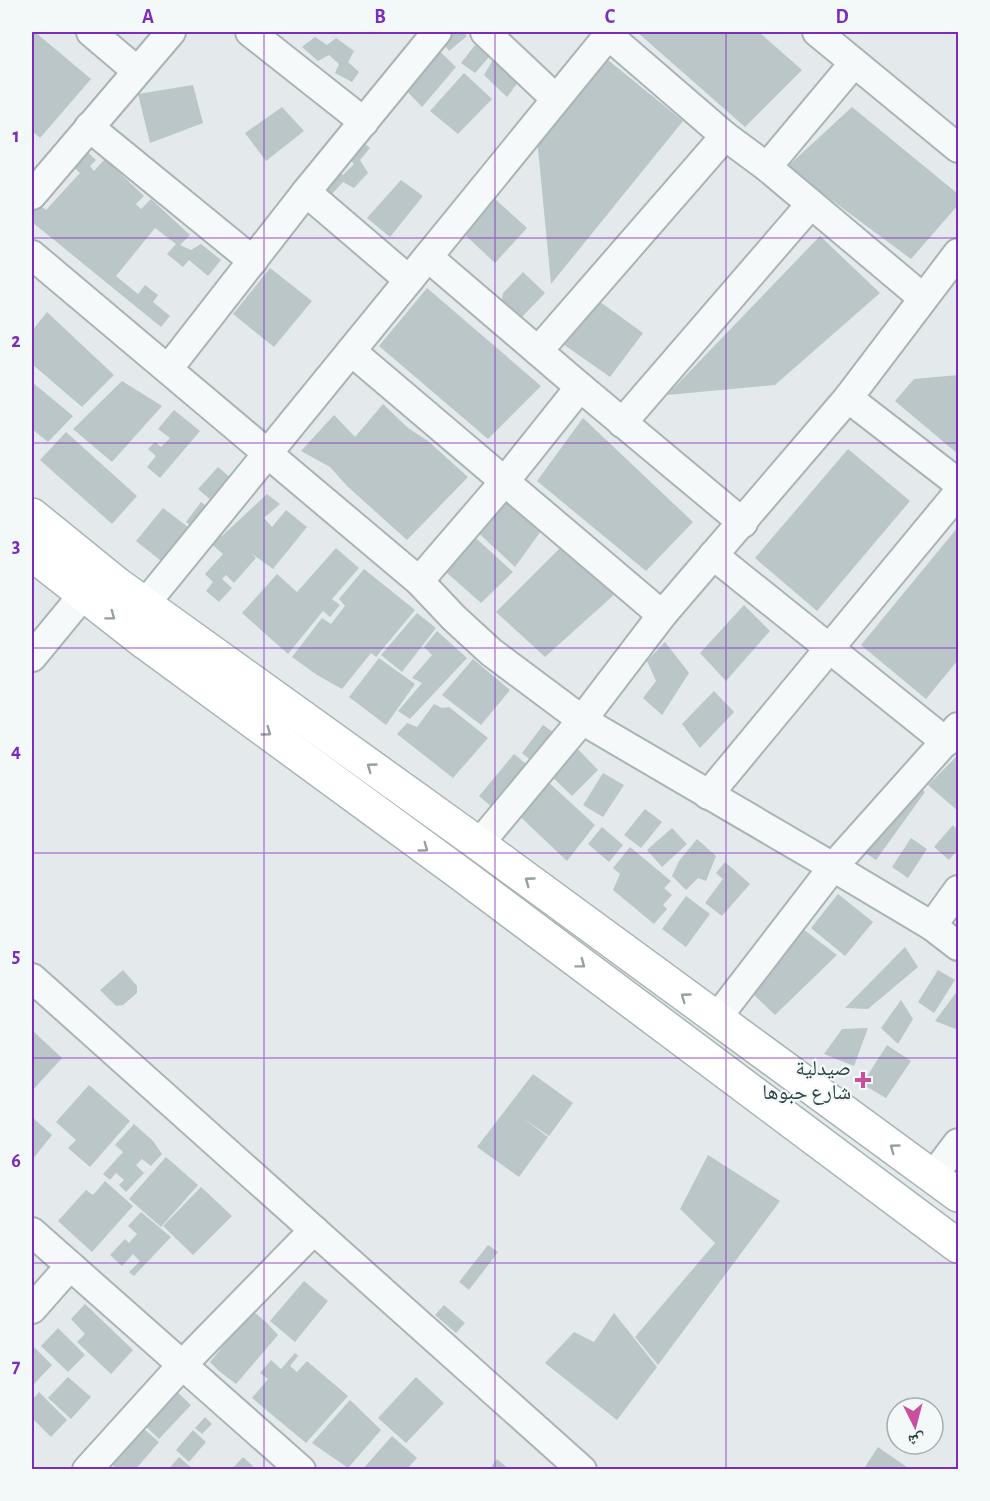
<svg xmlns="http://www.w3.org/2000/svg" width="990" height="1501" font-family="'Alegreya Sans','Noto Naskh Arabic',sans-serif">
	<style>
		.building { fill: #bbc6c8 }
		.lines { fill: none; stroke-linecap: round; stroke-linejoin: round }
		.minor-casing { stroke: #a9b4b5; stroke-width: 32 }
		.secondary-casing { stroke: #a9b4b5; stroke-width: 36 }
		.minor { stroke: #f6f9f9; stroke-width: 28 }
		.secondary { stroke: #fff; stroke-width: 33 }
		.oneway { stroke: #96a0a1 }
		.grid { fill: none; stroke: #7b2cbf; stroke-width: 1.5; stroke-opacity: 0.55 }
		.poi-dot { fill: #cb4e9e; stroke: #f3f8f8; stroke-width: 2 }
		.labels { text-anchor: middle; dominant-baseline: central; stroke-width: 4.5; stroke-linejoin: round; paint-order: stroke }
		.poi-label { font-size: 21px; fill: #2c4043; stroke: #f3f8f8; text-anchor: end }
		.neatline { fill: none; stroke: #7b2cbf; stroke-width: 2 }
		.grid-label { font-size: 20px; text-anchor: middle; font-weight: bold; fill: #7b2cbf }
	</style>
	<rect width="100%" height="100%" fill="#e4eaeb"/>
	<g class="building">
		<path d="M 32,32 L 35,32 L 91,79 L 40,138 L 32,131 Z"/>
		<path d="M 447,32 L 463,32 L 467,36 L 449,51 L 440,39 Z"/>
		<path d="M 637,32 L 759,32 L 802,70 L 745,127 Z"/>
		<path d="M 315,37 L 327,45 L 336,38 L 354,51 L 348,62 L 359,72 L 352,82 L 335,73 L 339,64 L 329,55 L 318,61 L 302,47 Z"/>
		<path d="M 475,45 L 489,57 L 475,73 L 461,63 Z"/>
		<path d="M 434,46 L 456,67 L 422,107 L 403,87 Z"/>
		<path d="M 494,58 L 519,81 L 507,97 L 484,75 Z"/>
		<path d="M 608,60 L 683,121 L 551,284 L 537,138 Z"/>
		<path d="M 464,73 L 492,99 L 458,134 L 430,111 Z"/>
		<path d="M 193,85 L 203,123 L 150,143 L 138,94 Z"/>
		<path d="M 282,107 L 304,131 L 266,161 L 245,133 Z"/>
		<path d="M 852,107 L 958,194 L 958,205 L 911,259 L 787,167 Z"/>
		<path d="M 358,138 L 370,148 L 360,160 L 368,173 L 354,188 L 343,182 L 332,194 L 322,185 L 335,165 L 343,175 L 354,164 L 346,155 Z"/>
		<path d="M 81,146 L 96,160 L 90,166 L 94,171 L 105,159 L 144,196 L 136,204 L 141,209 L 151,199 L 190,235 L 180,245 L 191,250 L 201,244 L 221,260 L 208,276 L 189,260 L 183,267 L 167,254 L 176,244 L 155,228 L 116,276 L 138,294 L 145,285 L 158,295 L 153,302 L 170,316 L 161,327 L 32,222 L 32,207 L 36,202 L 46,210 L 80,173 L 67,161 Z"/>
		<path d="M 401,180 L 423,196 L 390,237 L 367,218 Z"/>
		<path d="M 495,199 L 527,228 L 495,263 L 463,233 Z"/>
		<path d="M 820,236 L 880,293 L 775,385 L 667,395 Z"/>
		<path d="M 270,268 L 312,301 L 274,347 L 233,314 Z"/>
		<path d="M 523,272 L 545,293 L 518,321 L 501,305 L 503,293 Z"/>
		<path d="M 427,288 L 541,386 L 488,439 L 379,346 Z"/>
		<path d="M 596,299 L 643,333 L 610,377 L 563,344 Z"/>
		<path d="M 47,312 L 114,375 L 82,407 L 32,364 L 32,331 Z"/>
		<path d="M 958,375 L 958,454 L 895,401 L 914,379 Z"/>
		<path d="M 122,381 L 162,406 L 112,462 L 73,429 Z"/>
		<path d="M 32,382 L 73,416 L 48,442 L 32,429 Z"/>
		<path d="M 383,404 L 408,428 L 428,441 L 468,477 L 407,540 L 347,486 L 330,467 L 301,451 L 334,415 L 355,437 Z"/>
		<path d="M 174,410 L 200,431 L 160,478 L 147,467 L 156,456 L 148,449 L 155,442 L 161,447 L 170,438 L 158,429 Z"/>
		<path d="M 583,418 L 693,522 L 646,571 L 537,481 Z"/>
		<path d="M 66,432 L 137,496 L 112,524 L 40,460 Z"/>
		<path d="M 848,449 L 910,501 L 817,611 L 755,558 Z"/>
		<path d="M 218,467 L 239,485 L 219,507 L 198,489 Z"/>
		<path d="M 267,494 L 280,504 L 264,518 L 272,527 L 286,510 L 307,527 L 273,569 L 251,553 L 256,558 L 234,583 L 226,575 L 222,579 L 232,588 L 219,602 L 206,591 L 213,582 L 205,574 L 223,554 L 201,535 L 222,512 L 233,522 L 225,531 L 220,528 L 217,532 L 222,536 Z"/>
		<path d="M 500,495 L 541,531 L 515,567 L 471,526 Z"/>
		<path d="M 201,502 L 216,513 L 200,533 L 186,522 Z"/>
		<path d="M 163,508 L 197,534 L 170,568 L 136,541 Z"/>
		<path d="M 958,527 L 958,660 L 926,699 L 861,645 Z"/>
		<path d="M 468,531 L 513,572 L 481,603 L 438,565 Z"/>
		<path d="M 572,536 L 616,593 L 545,657 L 496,612 Z"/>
		<path d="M 336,548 L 359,568 L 332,599 L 340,605 L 330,617 L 323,611 L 288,654 L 242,613 L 277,574 L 297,592 Z"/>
		<path d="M 364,569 L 415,610 L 376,657 L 371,653 L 342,689 L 317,675 L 292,657 L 322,618 L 331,624 L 345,606 L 339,599 Z"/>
		<path d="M 744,605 L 770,631 L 726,681 L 700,653 Z"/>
		<path d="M 417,613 L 436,628 L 402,672 L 381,655 Z"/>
		<path d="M 437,631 L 467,658 L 410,719 L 398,711 L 422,683 L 412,678 L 432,655 L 424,647 Z"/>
		<path d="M 665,642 L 689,673 L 662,715 L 643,698 L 656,681 L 647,661 Z"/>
		<path d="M 379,658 L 415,684 L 386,725 L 349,697 Z"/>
		<path d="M 473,659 L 510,690 L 481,725 L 442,695 Z"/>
		<path d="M 714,691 L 734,712 L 700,748 L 682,724 Z"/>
		<path d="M 434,704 L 442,708 L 449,707 L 488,738 L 453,778 L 397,734 L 407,723 L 417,727 Z"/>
		<path d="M 543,725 L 560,737 L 538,766 L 522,753 Z"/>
		<path d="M 571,742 L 598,770 L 572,796 L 544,769 Z"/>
		<path d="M 514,754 L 536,772 L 500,814 L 479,796 Z"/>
		<path d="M 958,755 L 958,811 L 928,785 Z"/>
		<path d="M 603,773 L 624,785 L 603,817 L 583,805 Z"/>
		<path d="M 906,778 L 925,792 L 876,860 L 858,848 Z"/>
		<path d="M 546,780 L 595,825 L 567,861 L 510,807 Z"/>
		<path d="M 645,809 L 662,822 L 641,848 L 624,835 Z"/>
		<path d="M 953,825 L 958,830 L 958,849 L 949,860 L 934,847 Z"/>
		<path d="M 602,827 L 623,845 L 609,862 L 588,844 Z"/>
		<path d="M 672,828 L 687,844 L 662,867 L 647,850 Z"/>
		<path d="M 911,838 L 927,849 L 908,878 L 892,867 Z"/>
		<path d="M 697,839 L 716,856 L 706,881 L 698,878 L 686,890 L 672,876 L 679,861 Z"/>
		<path d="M 630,847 L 671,881 L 664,888 L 672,895 L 663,905 L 667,909 L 654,924 L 613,890 L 620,874 L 613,868 Z"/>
		<path d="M 725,862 L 750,884 L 722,916 L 705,903 L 723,879 L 716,873 Z"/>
		<path d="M 838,894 L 873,922 L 845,956 L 811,928 Z"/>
		<path d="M 686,896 L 710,914 L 686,947 L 662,929 Z"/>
		<path d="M 803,929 L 837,955 L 775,1015 L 754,995 Z"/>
		<path d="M 905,947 L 918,967 L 868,1009 L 845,1008 Z"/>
		<path d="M 123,970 L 137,986 L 137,993 L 123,1005 L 116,1006 L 100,990 Z"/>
		<path d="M 938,970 L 955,980 L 934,1013 L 918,1002 Z"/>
		<path d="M 958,990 L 958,1030 L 935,1021 Z"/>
		<path d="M 901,1000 L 913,1019 L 898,1044 L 881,1028 Z"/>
		<path d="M 868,1028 L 854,1066 L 824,1054 L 842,1029 Z"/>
		<path d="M 32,1030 L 62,1058 L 32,1091 Z"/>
		<path d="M 887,1045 L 911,1061 L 886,1098 L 862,1084 Z"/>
		<path d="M 533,1074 L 573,1103 L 549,1136 L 524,1119 L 548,1137 L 519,1177 L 477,1147 Z"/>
		<path d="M 89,1085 L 130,1121 L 90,1167 L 68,1148 L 76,1140 L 56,1122 Z"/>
		<path d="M 32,1117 L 52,1135 L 32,1160 Z"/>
		<path d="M 134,1124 L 153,1141 L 162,1154 L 151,1166 L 142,1159 L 136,1165 L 144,1173 L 126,1192 L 119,1185 L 124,1180 L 116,1173 L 110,1180 L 103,1174 L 123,1152 L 115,1145 Z"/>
		<path d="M 708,1155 L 780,1201 L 658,1365 L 635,1337 L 715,1243 L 680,1209 Z"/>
		<path d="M 166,1157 L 198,1185 L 161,1227 L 129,1199 Z"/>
		<path d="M 105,1181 L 133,1206 L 92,1252 L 58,1221 L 86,1190 L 93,1195 Z"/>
		<path d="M 201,1187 L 232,1216 L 193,1255 L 163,1226 Z"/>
		<path d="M 141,1212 L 171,1237 L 134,1276 L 129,1272 L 140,1261 L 133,1254 L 122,1266 L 110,1255 L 125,1239 L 129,1243 L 137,1234 L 128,1226 Z"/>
		<path d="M 488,1245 L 498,1252 L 469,1290 L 459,1282 Z"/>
		<path d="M 304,1281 L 328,1301 L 295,1342 L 270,1321 Z"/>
		<path d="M 85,1304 L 133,1350 L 111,1374 L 77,1342 L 85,1334 L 71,1319 Z"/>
		<path d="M 444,1305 L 465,1323 L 456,1333 L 435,1315 Z"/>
		<path d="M 254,1312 L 267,1323 L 278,1335 L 236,1384 L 219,1371 L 210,1362 L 242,1323 Z"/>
		<path d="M 614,1313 L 657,1367 L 617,1420 L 545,1363 L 574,1332 L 594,1342 Z"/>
		<path d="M 58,1328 L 85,1355 L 68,1372 L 41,1346 Z"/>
		<path d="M 32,1345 L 52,1365 L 34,1384 L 32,1381 Z"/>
		<path d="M 295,1353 L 298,1356 L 290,1366 L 297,1372 L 307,1361 L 348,1396 L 306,1443 L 252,1398 L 268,1379 L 260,1373 L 271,1360 L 281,1369 Z"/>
		<path d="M 68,1377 L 91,1397 L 71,1419 L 48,1398 Z"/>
		<path d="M 416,1377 L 444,1403 L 406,1443 L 378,1418 Z"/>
		<path d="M 174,1389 L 191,1405 L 159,1439 L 138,1419 Z"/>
		<path d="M 39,1392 L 67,1420 L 51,1437 L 32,1418 L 32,1400 Z"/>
		<path d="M 350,1400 L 381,1430 L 348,1468 L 312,1443 Z"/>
		<path d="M 205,1417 L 212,1424 L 202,1434 L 195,1428 Z"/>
		<path d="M 138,1424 L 159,1442 L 135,1470 L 118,1470 L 107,1460 Z"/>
		<path d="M 193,1430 L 206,1442 L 189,1462 L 176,1450 Z"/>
		<path d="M 392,1436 L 417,1458 L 406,1470 L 362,1470 Z"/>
		<path d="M 878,1447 L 911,1470 L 863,1470 Z"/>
		<path d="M 179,1457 L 194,1470 L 168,1470 Z"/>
		<path d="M 243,1457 L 253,1466 L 249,1470 L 231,1470 Z"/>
		<path d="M 497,1459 L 510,1470 L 489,1470 Z"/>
	</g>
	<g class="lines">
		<defs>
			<g id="minor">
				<path d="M 91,32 L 137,71"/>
				<path d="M 250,32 L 364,122"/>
				<path d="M 485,32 L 556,99"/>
				<path d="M 817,32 L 958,148"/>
				<path d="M 608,35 L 725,136 L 767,167 L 923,298"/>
				<path d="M 89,127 L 253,261"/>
				<path d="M 767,167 L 854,63"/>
				<path d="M 306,192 L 409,280"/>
				<path d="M 32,195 L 171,32"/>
				<path d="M 32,255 L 419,581 L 454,618 L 491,652 L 582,720 L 833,867 L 932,926 L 958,946"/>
				<path d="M 428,257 L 580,387 L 743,523"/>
				<path d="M 351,351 L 662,615"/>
				<path d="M 538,351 L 725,136"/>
				<path d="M 168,369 L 306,192 L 437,32"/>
				<path d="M 848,398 L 958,483"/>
				<path d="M 622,423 L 811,204"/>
				<path d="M 713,555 L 946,742"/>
				<path d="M 419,581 L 505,481 L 580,387"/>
				<path d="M 145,604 L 611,32"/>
				<path d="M 32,657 L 83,595"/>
				<path d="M 708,795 L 958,493"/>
				<path d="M 479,844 L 582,720 L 662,615 L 848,398 L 958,253"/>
				<path d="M 932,926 L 958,890"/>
				<path d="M 32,978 L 582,1470"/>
				<path d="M 716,1019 L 833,867 L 958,727"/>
				<path d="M 933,1176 L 958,1143"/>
				<path d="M 32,1232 L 301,1470"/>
				<path d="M 32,1309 L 70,1266"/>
				<path d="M 87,1470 L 183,1364 L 314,1230"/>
			</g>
			<g id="secondary">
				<path d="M 32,515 L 117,584 L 479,844 L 958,1195"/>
				<path d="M 32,554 L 143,641 L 457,871 L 958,1246"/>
			</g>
		</defs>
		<use href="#minor" class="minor-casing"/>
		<use href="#secondary" class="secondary-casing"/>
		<use href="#minor" class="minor"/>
		<use href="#secondary" class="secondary"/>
	</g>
	<defs><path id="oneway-chevron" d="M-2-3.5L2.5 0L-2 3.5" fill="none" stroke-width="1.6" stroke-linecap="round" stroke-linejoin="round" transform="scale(1.5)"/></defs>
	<g class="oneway">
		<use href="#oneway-chevron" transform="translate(111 616) rotate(37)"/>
		<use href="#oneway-chevron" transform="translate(267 732) rotate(36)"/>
		<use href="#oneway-chevron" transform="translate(371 767) rotate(-144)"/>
		<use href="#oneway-chevron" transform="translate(424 848) rotate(36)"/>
		<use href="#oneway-chevron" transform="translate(529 881) rotate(-144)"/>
		<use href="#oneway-chevron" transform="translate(581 964) rotate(37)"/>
		<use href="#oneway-chevron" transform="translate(685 997) rotate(-144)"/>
		<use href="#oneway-chevron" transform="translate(894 1148) rotate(-144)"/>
	</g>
	<path class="grid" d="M 264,32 L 264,1470M 495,32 L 495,1470M 726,32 L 726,1470M 32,238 L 958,238M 32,443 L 958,443M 32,648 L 958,648M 32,853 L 958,853M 32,1058 L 958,1058M 32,1263 L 958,1263"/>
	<path class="poi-dot" d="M860 1071h6v6h6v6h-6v6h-6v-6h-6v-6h6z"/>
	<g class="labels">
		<g class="poi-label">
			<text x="851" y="1068">صيدلية<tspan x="851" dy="24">شارع حبوها</tspan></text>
		</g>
	</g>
	<rect width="990" height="1501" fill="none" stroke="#f3f8f8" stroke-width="66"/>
	<g transform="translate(915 1426) rotate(174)"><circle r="28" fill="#f3f8f8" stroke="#a3aeb0" stroke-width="1.5"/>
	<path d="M0-4.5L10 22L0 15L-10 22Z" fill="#cb4e9e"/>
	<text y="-9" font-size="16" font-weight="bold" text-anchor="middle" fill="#2c4043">ش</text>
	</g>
	<rect x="33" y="33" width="924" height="1435" class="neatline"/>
	<g class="grid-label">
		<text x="148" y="23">A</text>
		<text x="380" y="23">B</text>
		<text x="610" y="23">C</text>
		<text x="842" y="23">D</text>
		<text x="16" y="142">1</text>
		<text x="16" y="347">2</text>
		<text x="16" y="552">3</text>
		<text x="16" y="757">4</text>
		<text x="16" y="962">5</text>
		<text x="16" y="1167">6</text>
		<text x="16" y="1372">7</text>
	</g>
</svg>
